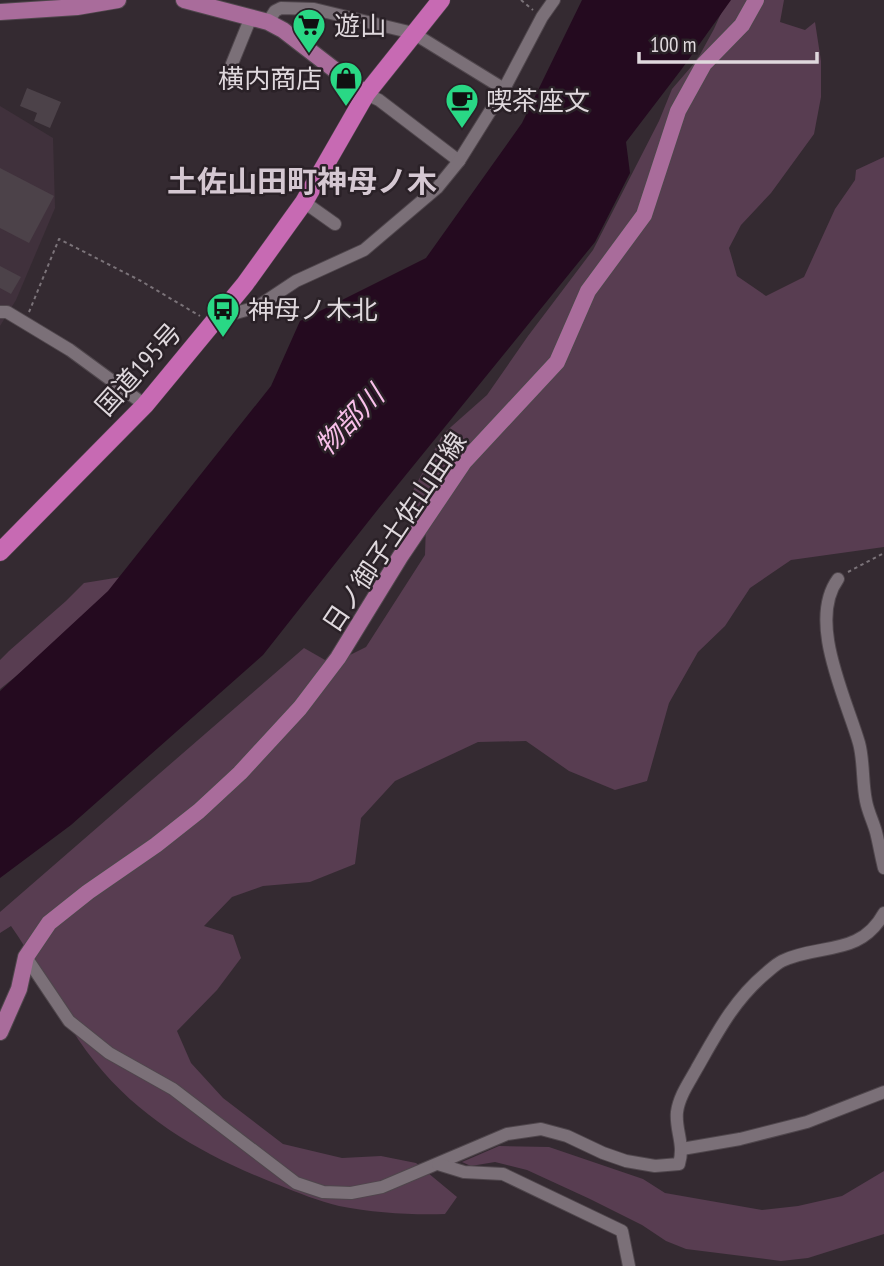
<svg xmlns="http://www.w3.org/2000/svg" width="884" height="1266" font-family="'PT Sans Narrow','Noto Sans JP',sans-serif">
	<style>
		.built { fill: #40313c }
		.green { fill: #583d51 }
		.water { fill: #240a1f }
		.building { fill: #4c4249 }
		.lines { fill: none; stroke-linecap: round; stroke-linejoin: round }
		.minor-casing { stroke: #4f464c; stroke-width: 14 }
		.major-casing { stroke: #4f464c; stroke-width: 18 }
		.highway-casing { stroke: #4f464c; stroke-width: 19 }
		.path { stroke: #7b7379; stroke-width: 2; stroke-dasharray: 3.5 3.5; stroke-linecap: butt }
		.minor { stroke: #7b7078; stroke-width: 12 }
		.major { stroke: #a96c9b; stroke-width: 16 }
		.highway { stroke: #c76ab3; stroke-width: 18 }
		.labels { text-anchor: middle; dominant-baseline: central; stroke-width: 5; stroke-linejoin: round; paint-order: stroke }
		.poi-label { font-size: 26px; fill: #dfd8dd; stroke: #2a2127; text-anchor: start }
		.street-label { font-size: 26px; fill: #dfd8dd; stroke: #2a2127 }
		.water-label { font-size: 28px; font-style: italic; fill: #f8bfe9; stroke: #2a2127 }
		.quarter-label { font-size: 30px; font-weight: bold; fill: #d5c8d2; stroke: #2a2127 }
	</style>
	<rect width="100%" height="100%" fill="#342a31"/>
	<path class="built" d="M 0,106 L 53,138 L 55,208 L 16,300 L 0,326 Z"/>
	<g class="green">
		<path d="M 727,0 L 784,0 L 780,22 L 805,30 L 815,22 L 821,61 L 821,97 L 814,134 L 771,193 L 741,225 L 729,248 L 737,276 L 766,296 L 804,277 L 835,209 L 855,180 L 856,170 L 884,157 L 884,547 L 791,560 L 750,588 L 725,626 L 698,652 L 669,703 L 647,781 L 615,790 L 569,771 L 526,741 L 478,742 L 395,781 L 361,818 L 355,864 L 310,882 L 263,886 L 232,897 L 204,926 L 233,935 L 241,958 L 217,990 L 177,1031 L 191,1063 L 223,1098 L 283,1144 L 342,1158 L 381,1156 L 416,1163 L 457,1197 L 445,1214 C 411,1215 374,1213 339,1206 C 319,1201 298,1193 279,1185 C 209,1158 143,1122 95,1062 C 61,1021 42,969 11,926 L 0,933 L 0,912 L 304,648 L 332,664 L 366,647 L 425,555 L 426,524 L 409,498 L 443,434 L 487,395 L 528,336 L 593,250 L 659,121 L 672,89 L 697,60 L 714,29 Z"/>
		<path d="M 121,577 L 104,606 L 0,689 L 0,660 L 9,651 L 66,601 L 84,583 Z"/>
		<path d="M 499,1146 L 549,1147 L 643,1179 L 665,1193 L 762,1210 L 798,1206 L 842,1196 L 884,1171 L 884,1234 L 808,1258 L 781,1261 L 686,1249 L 666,1241 L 642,1225 L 590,1199 L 527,1170 L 495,1162 L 471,1166 L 462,1162 Z"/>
	</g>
	<path class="water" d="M 582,0 L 731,0 L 681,70 L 626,142 L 630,173 L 595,242 L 379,508 L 263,655 L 71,825 L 0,878 L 0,691 L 108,591 L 271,386 L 300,321 L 426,258 L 522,123 Z"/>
	<g class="building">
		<path d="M 27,88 L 61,102 L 50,128 L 34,121 L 37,113 L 20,106 Z"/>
		<path d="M 0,168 L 54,196 L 29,243 L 0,228 Z"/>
		<path d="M 0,266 L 21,277 L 11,294 L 0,288 Z"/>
	</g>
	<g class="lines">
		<defs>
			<g id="minor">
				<path d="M 268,22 L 275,11 L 281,8 L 314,9 L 413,33 L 504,89"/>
				<path d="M 227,76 L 251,17"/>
				<path d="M 366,94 L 379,100 L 459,161"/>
				<path d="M 304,202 L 335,224"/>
				<path d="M 0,312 L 7,312 L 70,350 L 145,405"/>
				<path d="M 218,318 L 257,307 L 296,281 L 364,250 L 437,188 L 459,161 L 504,89 L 542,17 L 554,0"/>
				<path d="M 838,579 C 807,621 846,698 859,743 C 864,761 862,782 866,801 C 868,812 873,821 876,832 C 879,844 881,856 884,868"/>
				<path d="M 26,957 L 69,1021 L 109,1053 L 173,1089 L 296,1183 L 323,1192 L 351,1193 L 382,1187 L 507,1134 L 541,1129 L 567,1136 L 603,1153 L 626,1161 L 655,1166 L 679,1164 C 685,1144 675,1130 677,1112 C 679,1096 690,1081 697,1068 C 717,1033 734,1000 765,974 C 771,969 776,964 782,961 C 819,943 860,957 884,913"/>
				<path d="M 682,1149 L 740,1139 L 807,1122 L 884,1092"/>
				<path d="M 438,1164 L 464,1172 L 503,1174 L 622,1231 L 629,1266"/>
			</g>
			<g id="major">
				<path d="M 184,0 L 268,22 L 283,30 L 366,94"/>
				<path d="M 0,12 L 77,7 L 118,0"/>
				<path d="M 0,1032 L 19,989 L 26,957 L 49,923 L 88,892 L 156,845 L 199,811 L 240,773 L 300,708 L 338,658 L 400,557 L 464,462 L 557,362 L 588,291 L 644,215 L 678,111 L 704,64 L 742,25 L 756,0"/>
			</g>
			<path id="highway" d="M 0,552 L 145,405 L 245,284 L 304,202 L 366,94 L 441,0"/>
		</defs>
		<use href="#minor" class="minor-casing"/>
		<use href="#major" class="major-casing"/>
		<use href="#highway" class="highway-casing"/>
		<g class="path">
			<path d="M 521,0 L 533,10"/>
			<path d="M 29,312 L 59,239 L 141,281 L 200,316"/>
			<path d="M 848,572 L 884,553"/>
		</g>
		<use href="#minor" class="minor"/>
		<use href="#major" class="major"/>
		<use href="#highway" class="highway"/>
	</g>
	<defs>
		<symbol id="supermarket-pin" viewBox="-11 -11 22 30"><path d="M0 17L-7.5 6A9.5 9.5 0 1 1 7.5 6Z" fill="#29d885" stroke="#2a2127"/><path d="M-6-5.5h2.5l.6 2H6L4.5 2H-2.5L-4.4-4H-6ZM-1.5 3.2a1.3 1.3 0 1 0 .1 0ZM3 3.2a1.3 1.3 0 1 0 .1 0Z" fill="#111"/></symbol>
		<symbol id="shop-pin" viewBox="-11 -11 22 30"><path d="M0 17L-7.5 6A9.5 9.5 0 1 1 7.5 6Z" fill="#29d885" stroke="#2a2127"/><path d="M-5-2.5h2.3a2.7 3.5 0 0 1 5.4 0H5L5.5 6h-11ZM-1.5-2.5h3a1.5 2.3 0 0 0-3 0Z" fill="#111"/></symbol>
		<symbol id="cafe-pin" viewBox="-11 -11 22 30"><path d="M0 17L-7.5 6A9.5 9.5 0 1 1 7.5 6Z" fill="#29d885" stroke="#2a2127"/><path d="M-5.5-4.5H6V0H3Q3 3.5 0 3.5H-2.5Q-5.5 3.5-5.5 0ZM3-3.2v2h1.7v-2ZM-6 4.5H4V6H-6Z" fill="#111"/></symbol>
		<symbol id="bus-pin" viewBox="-11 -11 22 30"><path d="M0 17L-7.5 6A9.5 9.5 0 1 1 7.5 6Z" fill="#29d885" stroke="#2a2127"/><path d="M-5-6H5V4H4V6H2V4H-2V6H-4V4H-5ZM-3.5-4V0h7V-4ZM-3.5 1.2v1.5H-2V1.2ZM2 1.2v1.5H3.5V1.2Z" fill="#111"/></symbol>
	</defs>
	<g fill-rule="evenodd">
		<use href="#supermarket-pin" x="290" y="6" width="38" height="52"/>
		<use href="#shop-pin" x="327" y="59" width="38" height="52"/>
		<use href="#cafe-pin" x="443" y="81" width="38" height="52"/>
		<use href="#bus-pin" x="204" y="290" width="38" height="52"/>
	</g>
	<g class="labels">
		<g class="poi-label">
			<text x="334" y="25">遊山</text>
			<text x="322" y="78" text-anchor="end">横内商店</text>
			<text x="486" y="100">喫茶座文</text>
			<text x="248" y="309">神母ノ木北</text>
		</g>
		<g class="street-label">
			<text transform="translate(138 369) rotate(-48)">国道195号</text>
			<text transform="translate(394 532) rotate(-56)">日ノ御子土佐山田線</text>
		</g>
		<g class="water-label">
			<text transform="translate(349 420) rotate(-46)">物部川</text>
		</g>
		<g class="quarter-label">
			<text x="302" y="180">土佐山田町神母ノ木</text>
		</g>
	</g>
	<path d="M639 52v10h178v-10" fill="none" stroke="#dfd8dd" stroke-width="3.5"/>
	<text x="650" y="52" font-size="21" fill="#dfd8dd" stroke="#2a2127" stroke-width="5" paint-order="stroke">100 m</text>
</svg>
